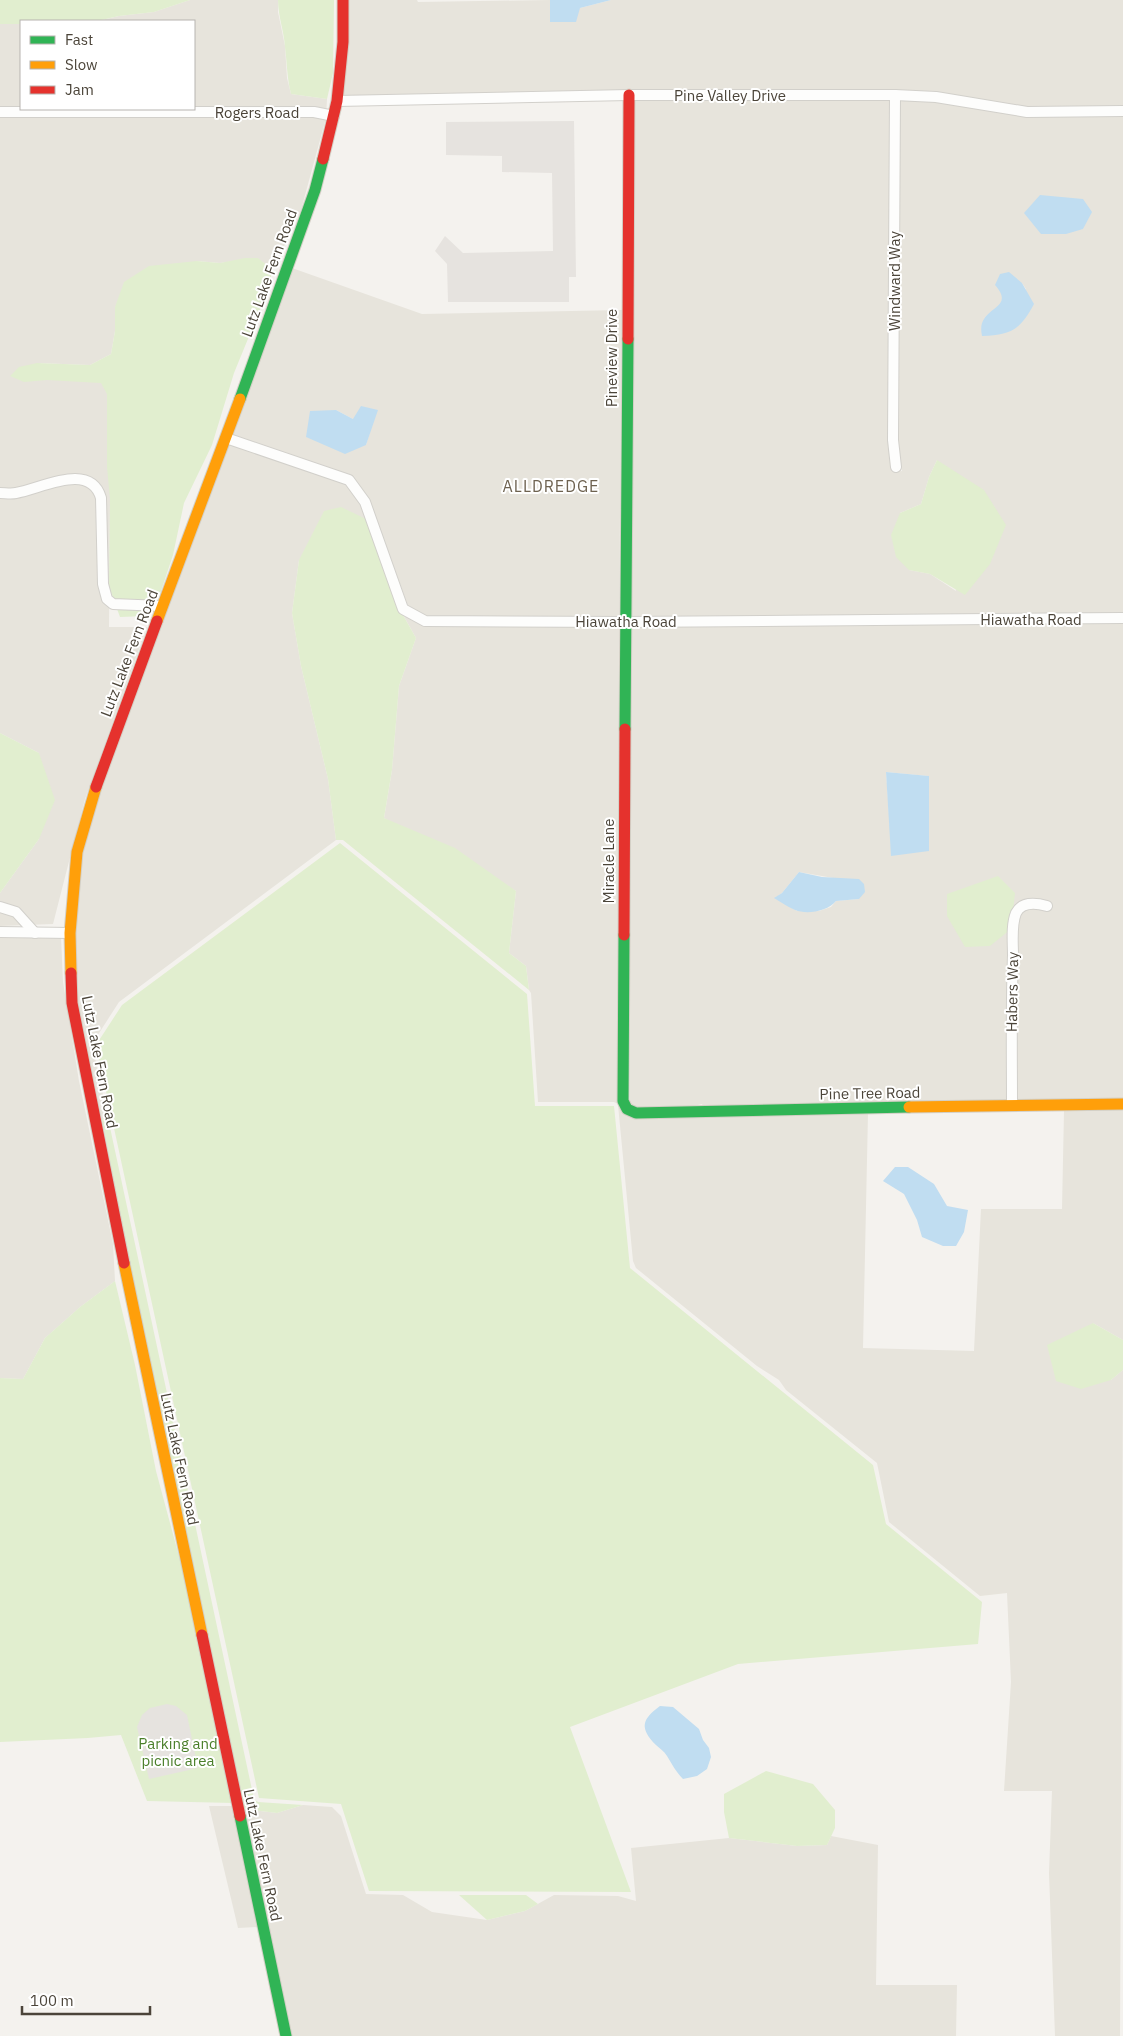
<svg xmlns="http://www.w3.org/2000/svg" width="1123" height="2036" font-family="'IBM Plex Sans',sans-serif">
	<style>
		.residential { fill: #e7e4dc; fill-rule: evenodd }
		.green { fill: #e1eecf }
		.parking { fill: #e6e3df }
		.water { fill: #c0ddf1 }
		.lines { fill: none; stroke-linecap: round; stroke-linejoin: round }
		.street-casing { stroke: #d2d0cb; stroke-width: 12 }
		.fast-casing { stroke: #d3cfc5; stroke-width: 13 }
		.slow-casing { stroke: #d3cfc5; stroke-width: 13 }
		.jam-casing { stroke: #d3cfc5; stroke-width: 13 }
		.street { stroke: #fdfdfc; stroke-width: 10 }
		.fast { stroke: #30b455; stroke-width: 11 }
		.slow { stroke: #ff9f0a; stroke-width: 11 }
		.jam { stroke: #e5322d; stroke-width: 11 }
		.labels { text-anchor: middle; dominant-baseline: central; stroke-width: 4; stroke-linejoin: round; paint-order: stroke }
		.street-label { font-size: 15px; fill: #4b4439; stroke: #fff }
		.park-label { font-size: 15px; fill: #4a7f2a; stroke: #fff }
		.neighbourhood-label { font-size: 16px; letter-spacing: 1px; fill: #6e6250; stroke: #fff }
	</style>
	<rect width="100%" height="100%" fill="#f4f2ee"/>
	<g class="residential">
		<path d="M 190,0 L 278,0 L 278,12 L 285,46 L 287,78 L 291,94 L 327,99 L 326,118 L 301,210 L 273,270 L 257,258 L 220,263 L 197,261 L 115,307 L 115,331 L 111,354 L 90,365 L 37,363 L 111,378 L 109,627 L 147,627 L 85,799 L 53,924 L 0,926 L 0,893 L 39,839 L 39,753 L 0,733 L 0,24 L 21,24 L 21,109 L 194,109 L 194,21 L 97,21 L 119,16 L 154,12 Z"/>
		<path d="M 348,0 L 417,0 L 418,2 L 550,0 L 551,22 L 580,8 L 611,0 L 1123,0 L 1123,107 L 1028,108 L 937,93 L 900,90 L 624,91 L 342,96 Z"/>
		<path d="M 891,99 L 888,440 L 892,472 L 902,471 L 898,440 L 900,99 L 1123,116 L 1123,614 L 629,617 L 633,100 ZM 1022,283 L 1026,289 L 982,319 L 1000,306 L 1003,297 L 1001,291 ZM 937,460 L 956,591 L 930,574 L 909,570 L 900,513 L 921,504 L 929,477 Z"/>
		<path d="M 292,268 L 422,314 L 622,310 L 619,617 L 426,616 L 408,606 L 370,501 L 354,478 L 232,435 ZM 336,410 L 353,419 L 370,432 L 366,445 Z"/>
		<path d="M 229,443 L 346,483 L 360,504 L 366,519 L 299,560 L 292,613 L 301,666 L 328,779 L 336,840 L 119,1002 L 92,1044 L 108,1118 L 102,1119 L 77,1002 L 75,934 L 82,853 L 92,813 Z"/>
		<path d="M 402,613 L 422,624 L 619,626 L 618,1104 L 614,1102 L 538,1102 L 531,993 L 529,990 L 526,966 L 509,953 L 516,891 L 384,818 L 392,770 L 399,686 L 416,638 Z"/>
		<path d="M 1123,623 L 1123,1100 L 703,1106 L 702,1104 L 689,1107 L 637,1109 L 630,1106 L 628,924 L 629,626 ZM 886,772 L 928,776 L 892,856 ZM 799,872 L 839,879 L 859,899 L 836,901 L 831,907 L 819,911 L 797,911 L 775,898 L 782,893 Z"/>
		<path d="M 0,935 L 61,937 L 63,982 L 79,1081 L 113,1244 L 115,1281 L 80,1307 L 45,1338 L 23,1379 L 0,1378 Z"/>
		<path d="M 618,1105 L 622,1111 L 868,1113 L 863,1348 L 974,1351 L 981,1209 L 1062,1209 L 1064,1111 L 1123,1109 L 1123,1340 L 1093,1323 L 1111,1380 L 1123,1370 L 1120,2036 L 1055,2036 L 1049,1873 L 1052,1791 L 1004,1791 L 1011,1682 L 1007,1593 L 980,1596 L 889,1522 L 877,1463 L 786,1390 L 779,1380 L 757,1366 L 636,1268 L 633,1261 Z"/>
		<path d="M 303,1805 L 332,1807 L 341,1816 L 366,1894 L 403,1895 L 432,1912 L 487,1920 L 525,1911 L 554,1895 L 618,1896 L 636,1901 L 631,1848 L 729,1838 L 797,1846 L 827,1845 L 831,1836 L 878,1845 L 876,1985 L 957,1985 L 956,2036 L 291,2036 L 243,1809 L 277,1813 Z"/>
		<path d="M 209,1806 L 233,1806 L 258,1927 L 238,1928 Z"/>
	</g>
	<g class="green">
		<path d="M 0,0 L 190,0 L 154,12 L 119,16 L 97,21 L 21,21 L 21,24 L 0,24 Z"/>
		<path d="M 278,0 L 334,0 L 333,73 L 327,99 L 291,94 C 287,78 287,63 285,47 C 284,31 278,16 278,0 Z"/>
		<path d="M 245,258 L 258,258 L 273,270 L 261,307 L 234,373 L 212,445 L 184,503 L 173,555 L 161,591 L 147,616 L 120,617 L 109,587 L 110,499 L 107,467 L 107,394 L 101,383 L 47,380 L 24,382 L 10,376 L 19,367 L 37,363 L 90,365 L 111,354 L 115,331 L 115,307 L 124,282 L 149,266 L 197,261 L 220,263 Z"/>
		<path d="M 937,460 L 984,490 L 1006,525 L 990,564 L 965,595 L 930,574 L 909,570 L 896,557 L 891,535 L 900,513 L 921,504 L 929,477 Z"/>
		<path d="M 341,507 L 366,519 L 394,599 L 416,638 L 399,686 L 392,770 L 384,818 L 455,848 L 516,891 L 509,953 L 526,966 L 529,990 L 343,840 L 336,840 L 328,779 L 301,666 L 292,613 L 299,560 L 324,511 Z"/>
		<path d="M 0,733 L 39,753 L 55,800 L 39,839 L 0,893 Z"/>
		<path d="M 340,843 L 527,994 L 535,1106 L 614,1106 L 630,1268 L 873,1465 L 886,1524 L 982,1602 L 978,1644 L 738,1664 L 570,1727 L 631,1892 L 369,1891 L 341,1804 L 259,1798 L 96,1045 L 122,1005 Z"/>
		<path d="M 998,876 L 1015,893 L 1011,929 L 990,946 L 965,947 L 947,916 L 947,894 Z"/>
		<path d="M 108,1118 L 254,1799 L 258,1802 L 303,1805 L 277,1813 L 243,1809 L 135,1292 L 102,1119 Z"/>
		<path d="M 115,1281 L 135,1365 L 156,1471 L 184,1575 L 234,1803 L 147,1801 L 121,1735 L 88,1738 L 0,1742 L 0,1378 L 23,1379 L 45,1338 L 80,1307 Z"/>
		<path d="M 1093,1323 L 1123,1340 L 1123,1370 L 1111,1380 L 1081,1389 L 1056,1381 L 1047,1345 Z"/>
		<path d="M 766,1771 L 813,1784 L 835,1810 L 835,1828 L 827,1845 L 797,1846 L 729,1838 L 724,1812 L 724,1794 Z"/>
		<path d="M 459,1895 L 526,1895 L 538,1904 L 525,1911 L 487,1920 Z"/>
	</g>
	<g class="parking">
		<path d="M 574,121 L 576,277 L 569,277 L 569,302 L 448,302 L 447,264 L 435,251 L 445,236 L 463,253 L 553,251 L 552,173 L 502,172 L 502,156 L 446,155 L 446,122 Z"/>
		<path d="M 167,1704 L 176,1706 L 187,1715 L 198,1768 L 149,1779 L 137,1727 L 142,1715 L 150,1708 Z"/>
	</g>
	<g class="water">
		<path d="M 550,0 L 611,0 L 580,8 L 576,22 L 550,22 Z"/>
		<path d="M 1040,195 L 1083,199 L 1092,212 L 1083,229 L 1066,234 L 1041,234 L 1024,213 Z"/>
		<path d="M 1009,272 L 1022,283 L 1034,304 C 1020,330 1011,335 982,336 C 975,305 1018,311 995,285 L 1000,274 Z"/>
		<path d="M 361,406 L 378,410 L 366,445 L 345,454 L 306,437 L 310,411 L 336,410 L 353,419 Z"/>
		<path d="M 886,772 L 929,776 L 929,851 L 891,856 Z"/>
		<path d="M 799,872 L 822,877 L 859,879 L 864,884 L 865,892 L 859,899 L 836,901 C 828,911 807,915 795,910 C 788,907 781,902 774,898 L 782,893 Z"/>
		<path d="M 895,1167 L 908,1167 L 934,1184 L 947,1206 L 968,1210 L 964,1232 L 956,1246 L 943,1246 L 922,1237 L 917,1220 L 904,1194 L 883,1181 Z"/>
		<path d="M 660,1706 L 673,1707 L 699,1729 L 703,1740 L 709,1748 L 711,1757 L 707,1769 L 697,1776 L 683,1779 C 676,1772 672,1764 667,1756 C 664,1751 659,1748 656,1745 C 639,1728 642,1719 660,1706 Z"/>
	</g>
	<g class="lines">
		<defs>
			<g id="street">
				<path d="M 895,95 L 893,440 L 896,467"/>
				<path d="M 337,101 L 629,95 L 895,95 L 936,97 L 1027,112 L 1123,111"/>
				<path d="M 0,112 L 314,112 L 334,116"/>
				<path d="M 226,438 L 349,480 L 365,502 L 403,609 L 425,621 L 624,622 L 1123,618"/>
				<path d="M 0,493 C 5,493 11,494 16,493 C 41,489 90,461 101,498 L 103,584 L 107,599 L 113,604 L 162,606"/>
				<path d="M 0,907 L 16,912 L 35,933"/>
				<path d="M 0,932 L 70,933"/>
				<path d="M 1012,1106 C 1012,1056 1011,1006 1013,955 C 1013,943 1011,925 1016,913 C 1022,901 1036,903 1047,906"/>
			</g>
			<g id="fast">
				<path d="M 240,399 L 315,190 L 323,159"/>
				<path d="M 625,729 L 628,339"/>
				<path d="M 624,935 L 623,1101 L 627,1109 L 636,1113 L 909,1107"/>
				<path d="M 240,1816 L 286,2036"/>
			</g>
			<g id="slow">
				<path d="M 157,621 L 240,399"/>
				<path d="M 71,973 L 70,933 L 77,852 L 96,787"/>
				<path d="M 909,1107 L 1123,1104"/>
				<path d="M 124,1263 L 202,1635"/>
			</g>
			<g id="jam">
				<path d="M 323,159 L 337,101 L 343,42 L 343,0"/>
				<path d="M 628,339 L 629,95"/>
				<path d="M 96,787 L 157,621"/>
				<path d="M 624,935 L 625,729"/>
				<path d="M 71,973 L 72,1003 L 124,1263"/>
				<path d="M 202,1635 L 240,1816"/>
			</g>
		</defs>
		<use href="#street" class="street-casing"/>
		<use href="#fast" class="fast-casing"/>
		<use href="#slow" class="slow-casing"/>
		<use href="#jam" class="jam-casing"/>
		<use href="#street" class="street"/>
		<use href="#fast" class="fast"/>
		<use href="#slow" class="slow"/>
		<use href="#jam" class="jam"/>
	</g>
	<g class="labels">
		<g class="street-label">
			<text x="730" y="95">Pine Valley Drive</text>
			<text x="257" y="112">Rogers Road</text>
			<text transform="translate(269 273) rotate(-70)">Lutz Lake Fern Road</text>
			<text transform="translate(894 281) rotate(-90)">Windward Way</text>
			<text transform="translate(611 358) rotate(-90)">Pineview Drive</text>
			<text x="1031" y="619">Hiawatha Road</text>
			<text x="626" y="621">Hiawatha Road</text>
			<text transform="translate(129 653) rotate(-69)">Lutz Lake Fern Road</text>
			<text transform="translate(608 861) rotate(-90)">Miracle Lane</text>
			<text transform="translate(1012 992) rotate(-89)">Habers Way</text>
			<text transform="translate(100 1062) rotate(79)">Lutz Lake Fern Road</text>
			<text transform="translate(870 1093) rotate(-1)">Pine Tree Road</text>
			<text transform="translate(180 1459) rotate(78)">Lutz Lake Fern Road</text>
			<text transform="translate(263 1855) rotate(78)">Lutz Lake Fern Road</text>
		</g>
		<g class="park-label">
			<text x="178" y="1743">Parking and<tspan x="178" dy="17">picnic area</tspan></text>
		</g>
		<g class="neighbourhood-label">
			<text x="551" y="486">ALLDREDGE</text>
		</g>
	</g>
	<rect x="20" y="20" width="175" height="90" fill="#ffffff" stroke="#b7b4b0"/>
	<rect x="30" y="36" width="25" height="8" fill="#30b455" stroke="#b7b4b0"/>
	<text x="65" y="45" font-size="15" fill="#4b4439">Fast</text>
	<rect x="30" y="61" width="25" height="8" fill="#ff9f0a" stroke="#b7b4b0"/>
	<text x="65" y="70" font-size="15" fill="#4b4439">Slow</text>
	<rect x="30" y="86" width="25" height="8" fill="#e5322d" stroke="#b7b4b0"/>
	<text x="65" y="95" font-size="15" fill="#4b4439">Jam</text>
	<path d="M22 2006v8h128v-8" fill="none" stroke="#4b4439" stroke-width="2.5"/>
	<text x="30" y="2006" font-size="15" fill="#4b4439" stroke="#ffffff" stroke-width="4" paint-order="stroke">100 m</text>
</svg>
